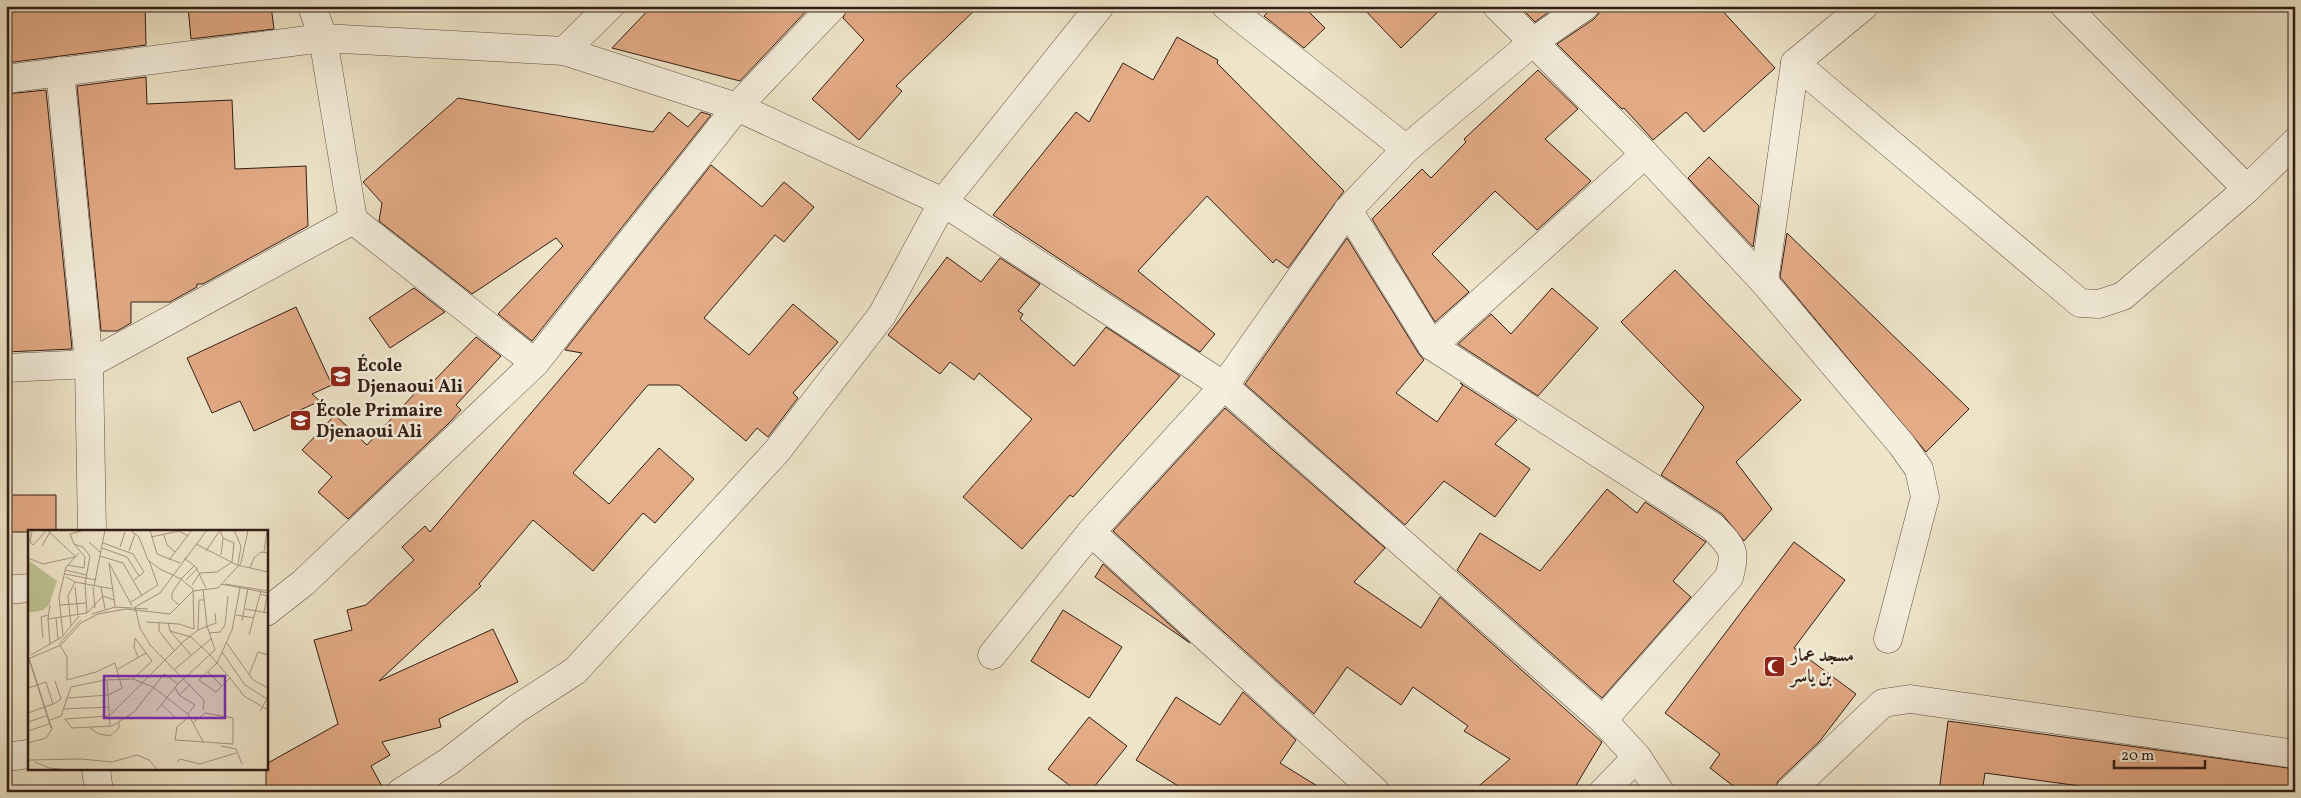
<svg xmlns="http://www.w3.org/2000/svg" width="2301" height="798" font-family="Vollkorn,Amiri,serif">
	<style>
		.building { fill: #e3ab86; stroke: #321d15 }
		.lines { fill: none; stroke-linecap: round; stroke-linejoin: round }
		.minor-casing { stroke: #614f42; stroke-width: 29 }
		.minor { stroke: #f4eedc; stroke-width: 28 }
		.labels { text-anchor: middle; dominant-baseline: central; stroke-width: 5; stroke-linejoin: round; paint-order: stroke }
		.poi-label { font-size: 18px; font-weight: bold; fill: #321d15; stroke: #f4eedc; text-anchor: start }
		.inset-road { fill: none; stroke: #a39581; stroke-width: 1 }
		.view { fill: #7b2cbf; fill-opacity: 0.15; stroke: #7b2cbf; stroke-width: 2.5 }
		.inset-edge { fill: none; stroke: #321d15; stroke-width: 2.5 }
	</style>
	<rect width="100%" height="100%" fill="#eee5c9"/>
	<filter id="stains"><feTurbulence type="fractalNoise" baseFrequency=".004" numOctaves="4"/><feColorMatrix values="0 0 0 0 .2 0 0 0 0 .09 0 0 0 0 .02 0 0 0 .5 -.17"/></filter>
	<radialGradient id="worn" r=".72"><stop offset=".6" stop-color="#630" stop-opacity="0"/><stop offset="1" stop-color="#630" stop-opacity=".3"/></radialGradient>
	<g class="building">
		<path d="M 6,6 L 145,6 L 146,45 L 6,63 Z"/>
		<path d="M 188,6 L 271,6 L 274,29 L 191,39 Z"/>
		<path d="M 652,6 L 811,6 L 740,81 L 612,48 Z"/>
		<path d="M 848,6 L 979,6 L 896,86 L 902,91 L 859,140 L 812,99 L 864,40 L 843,18 Z"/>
		<path d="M 1273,6 L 1303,6 L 1325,28 L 1304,48 L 1264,16 Z"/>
		<path d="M 1361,6 L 1444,6 L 1401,48 Z"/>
		<path d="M 1519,6 L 1557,6 L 1535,22 Z"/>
		<path d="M 1600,6 L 1718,6 L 1775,68 L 1704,132 L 1686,112 L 1653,140 L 1624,108 L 1622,109 L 1557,44 L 1594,19 L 1599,13 Z"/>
		<path d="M 1177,37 L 1218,60 L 1217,63 L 1344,191 L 1288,268 L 1276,259 L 1273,263 L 1207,196 L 1138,271 L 1215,334 L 1200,352 L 993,215 L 1076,112 L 1089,122 L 1123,63 L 1153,80 Z"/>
		<path d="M 1538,70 L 1578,109 L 1545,139 L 1591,181 L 1537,230 L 1495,191 L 1432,254 L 1469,292 L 1435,322 L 1372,219 L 1422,169 L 1431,178 L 1466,142 L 1464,139 Z"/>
		<path d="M 146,77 L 147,104 L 232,100 L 235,169 L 306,166 L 308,226 L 203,284 L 197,284 L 197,287 L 170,302 L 131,302 L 131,323 L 117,331 L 101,331 L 77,86 Z"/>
		<path d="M 46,90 L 72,349 L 6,352 L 6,94 Z"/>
		<path d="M 458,98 L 653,132 L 669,112 L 688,127 L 701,112 L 711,115 L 532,341 L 498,314 L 563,246 L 556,238 L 472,294 L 379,221 L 382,203 L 363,182 Z"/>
		<path d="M 1709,157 L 1759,206 L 1753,247 L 1688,178 Z"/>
		<path d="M 711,165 L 762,207 L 784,182 L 814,207 L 784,242 L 775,235 L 704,318 L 749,355 L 793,304 L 838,342 L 793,393 L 798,398 L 768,437 L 757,428 L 746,441 L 679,385 L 648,385 L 573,473 L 609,504 L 659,448 L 694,479 L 655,523 L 643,513 L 593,571 L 533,520 L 479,584 L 481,586 L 379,681 L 493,629 L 518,682 L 439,719 L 441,727 L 382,742 L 390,755 L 371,766 L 385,792 L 266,792 L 266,764 L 338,724 L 314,640 L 352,630 L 347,610 L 366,605 L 414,560 L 402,547 L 425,526 L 430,532 L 582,353 L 565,350 Z"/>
		<path d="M 1787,233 L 1969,409 L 1926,452 L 1780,277 Z"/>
		<path d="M 1347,238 L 1419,354 L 1424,360 L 1396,393 L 1437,422 L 1463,385 L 1460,383 L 1517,420 L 1495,444 L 1530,469 L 1495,517 L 1444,481 L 1405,525 L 1245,384 Z"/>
		<path d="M 947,257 L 981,282 L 1000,258 L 1040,284 L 1018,311 L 1023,314 L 1020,319 L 1074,366 L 1106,327 L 1180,376 L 1073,497 L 1070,495 L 1022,549 L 963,497 L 1032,419 L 979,373 L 974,380 L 950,362 L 940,374 L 888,335 Z"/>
		<path d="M 1675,270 L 1801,400 L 1736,462 L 1772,509 L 1744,541 L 1722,514 L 1661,475 L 1704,407 L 1621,322 Z"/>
		<path d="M 414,288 L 445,312 L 390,348 L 369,318 Z"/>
		<path d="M 1552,288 L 1598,328 L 1538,396 L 1458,344 L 1491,314 L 1511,334 Z"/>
		<path d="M 296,307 L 332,385 L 312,394 L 320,401 L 254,431 L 240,401 L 212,413 L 187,358 Z"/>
		<path d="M 476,337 L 501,356 L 456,405 L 461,410 L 449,423 L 348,519 L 318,492 L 332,477 L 302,450 L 335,415 L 367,445 L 428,379 L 432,383 Z"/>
		<path d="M 1225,408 L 1385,548 L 1354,582 L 1421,628 L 1440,597 L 1602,742 L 1572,792 L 1472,792 L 1510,759 L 1464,731 L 1468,726 L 1413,687 L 1401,705 L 1347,667 L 1314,714 L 1113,531 Z"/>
		<path d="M 1607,489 L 1637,513 L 1645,502 L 1706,542 L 1673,581 L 1691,597 L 1602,698 L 1457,570 L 1480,533 L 1540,571 Z"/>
		<path d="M 12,495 L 56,495 L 56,532 L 11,532 Z"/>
		<path d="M 1794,542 L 1845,580 L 1794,648 L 1856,694 L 1819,742 L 1778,781 L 1774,792 L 1741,792 L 1710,768 L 1720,754 L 1665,713 Z"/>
		<path d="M 1103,564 L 1190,643 L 1095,577 Z"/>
		<path d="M 1063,610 L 1122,647 L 1089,698 L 1031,661 Z"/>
		<path d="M 1243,692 L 1296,740 L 1280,763 L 1327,792 L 1188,792 L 1136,760 L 1176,697 L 1220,725 Z"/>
		<path d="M 1089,717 L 1127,746 L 1090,792 L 1078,792 L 1048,769 Z"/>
		<path d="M 1948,721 L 2295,769 L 2295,792 L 2124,792 L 1985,773 L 1982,792 L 1939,792 Z"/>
	</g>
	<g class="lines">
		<defs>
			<g id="minor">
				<path d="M 1226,6 L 1406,149"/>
				<path d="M 1497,6 L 1645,154 L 1764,282 L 1902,445 L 1919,469 L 1925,497 L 1888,639"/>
				<path d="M 1864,6 L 1795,63 L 2080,303 L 2099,304 L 2123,296 L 2247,189 L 2295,142"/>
				<path d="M 2065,6 L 2247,189"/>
				<path d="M 564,51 L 610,6"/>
				<path d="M 60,71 L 89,364 L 92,532"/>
				<path d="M 6,79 L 323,38 L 564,51 L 737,107 L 943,202 L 1224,386 L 1603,720 L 1637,757 L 1660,792"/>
				<path d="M 1348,210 L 1432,346 L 1713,527 C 1732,547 1737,550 1729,577 L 1603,720"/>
				<path d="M 353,220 L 535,363"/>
				<path d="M 1764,282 L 1795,63"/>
				<path d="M 1432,346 L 1645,154"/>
				<path d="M 6,368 L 89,364 L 353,220 L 323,38 L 312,6"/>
				<path d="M 1091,532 L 1375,791"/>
				<path d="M 6,590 L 29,588"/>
				<path d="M 266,612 L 303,583 L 535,363 L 737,107 L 833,6"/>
				<path d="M 992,655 L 1091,532 L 1224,386 L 1348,210 L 1406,149 L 1533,42 L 1585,6"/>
				<path d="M 6,757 L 29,754"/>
				<path d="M 96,769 L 99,792"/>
				<path d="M 401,792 L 448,762 L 515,710 L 575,671 L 777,451 L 882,315 L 943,202 L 1100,6"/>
				<path d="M 1603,792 L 1637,757"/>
				<path d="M 1789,792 L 1883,703 L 1910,699 L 2295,754"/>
			</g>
		</defs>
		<use href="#minor" class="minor-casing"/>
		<use href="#minor" class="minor"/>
	</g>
	<defs>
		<symbol id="school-square" viewBox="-11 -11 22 22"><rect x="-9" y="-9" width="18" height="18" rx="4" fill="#8f2418" stroke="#f4eedc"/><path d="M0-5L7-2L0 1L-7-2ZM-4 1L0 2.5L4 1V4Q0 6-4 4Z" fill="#fff"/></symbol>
		<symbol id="mosque-square" viewBox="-11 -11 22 22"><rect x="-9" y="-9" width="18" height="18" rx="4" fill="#8f2418" stroke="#f4eedc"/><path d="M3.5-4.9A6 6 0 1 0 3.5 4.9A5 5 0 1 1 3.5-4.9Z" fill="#fff"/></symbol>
	</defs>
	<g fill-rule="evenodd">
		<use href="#school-square" x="328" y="364" width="25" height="25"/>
		<use href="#school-square" x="288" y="408" width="25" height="25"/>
		<use href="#mosque-square" x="1762" y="654" width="25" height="25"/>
	</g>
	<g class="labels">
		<g class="poi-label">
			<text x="357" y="366">École<tspan x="357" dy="21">Djenaoui Ali</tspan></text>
			<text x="316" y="411">École Primaire<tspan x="316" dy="21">Djenaoui Ali</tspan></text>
			<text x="1791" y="656">مسجد عمار<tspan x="1791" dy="21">بن ياسر</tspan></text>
		</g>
	</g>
	<g transform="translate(28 530)">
		<rect width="240" height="240" fill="#eee5c9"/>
		<path d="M 0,30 L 29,51 L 21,75 L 15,80 L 0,83 Z" fill="#bec393"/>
		<path class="inset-road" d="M 102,0 L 111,7 L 120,30 L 132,39 L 153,49 L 166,36M 122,0 L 129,24 L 152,33M 206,0 L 213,16 L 210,34M 4,1 L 2,12 L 5,15 L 19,0 L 48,27M 192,1 L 195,8 L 193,25M 136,5 L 139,15 L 147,22M 123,7 L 151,1 L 160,6M 61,12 L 73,23M 75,13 L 105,24 L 116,42 L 106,50M 46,14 L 42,4 L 57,0M 168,14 L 209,35 L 240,42M 14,16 L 23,0M 92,17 L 97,2M 74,18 L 99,27 L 111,46M 101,21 L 107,4M 178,21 L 192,0M 236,22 L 239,0M 72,26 L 95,33 L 114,66M 0,28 L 15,34 L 47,27M 156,28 L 168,37 L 178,58M 141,30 L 164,0M 40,35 L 56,38M 56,38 L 57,27 L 46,14 L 55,17 L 62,26 L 57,54 L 59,83M 222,38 L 226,28 L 233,22 L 240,23M 37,40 L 59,45M 37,44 L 68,50M 38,47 L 47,52 L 85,59M 158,50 L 169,39M 193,54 L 240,63M 197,54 L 240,61M 164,55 L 172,43 L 189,42 L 204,32 L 206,13 L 195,8M 66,56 L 77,0M 47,57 L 50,85M 65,57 L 67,78M 73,57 L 77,79M 232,64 L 239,66 L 236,82M 103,72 L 130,55 L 121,31M 22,75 L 20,89 L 22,114M 32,75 L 58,73M 87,76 L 81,33 L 104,76M 217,79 L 240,83M 64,84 L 87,77 L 120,79M 208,85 L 226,88M 28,88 L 30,109M 20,89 L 59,83 L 75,66 L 86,70M 214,91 L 220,58M 118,92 L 151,94 L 166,99 L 165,59 L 153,49 L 144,63 L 144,69 L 151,75M 131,92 L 131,101 L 146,120M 140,92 L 142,101 L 163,125M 43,96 L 40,66 L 47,52M 170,100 L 171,70 L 176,70M 142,101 L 163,107 L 182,125 L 189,133 L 202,148 L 188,162 L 171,150 L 189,133 L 204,100 L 212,58M 181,103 L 192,102 L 197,95 L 200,66M 35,105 L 31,67 L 38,37 L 51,23M 221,105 L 233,61M 15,108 L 13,87 L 20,85M 198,112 L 225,150 L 240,158M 31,114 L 53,90M 32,115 L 39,127 L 39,150 L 68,142 L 87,133 L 94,158 L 80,165 L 39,168M 194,122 L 217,155 L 239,169M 0,125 L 24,199 L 18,208 L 0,213M 3,125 L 34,107 L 51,86M 0,129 L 33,115 L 53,93 L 70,84 L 98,79 L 142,84 L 165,61 L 190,58 L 213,33 L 220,0M 1,129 L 23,198M 90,139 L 118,123M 147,139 L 184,108M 180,142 L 194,156M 221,145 L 230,122 L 240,125M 202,148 L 216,166 L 240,180M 105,149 L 124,131 L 107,108 L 106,117 L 110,127M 79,150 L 82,196M 147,157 L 151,165 L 167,175 L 160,184M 0,158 L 18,152 L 25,174 L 0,183M 151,165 L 163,154M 26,174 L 33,169 L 27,151M 133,174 L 148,188M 35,179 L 81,177M 175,180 L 176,170 L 122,115 L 112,98 L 107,77 L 132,63 L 179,0M 128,181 L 150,154 L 187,120 L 179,96 L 175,59M 232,181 L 240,167M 162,186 L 149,197 L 147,210 L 205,214 L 205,188 L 177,183 L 166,192M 37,189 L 81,186 L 156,111 L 170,100 L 188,93 L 187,83M 37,189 L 44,198 L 84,196 L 106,182 L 136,144 L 150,154M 22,190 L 33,186 L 43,157 L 77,150 L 105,149 L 125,157 L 160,184 L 176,213M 0,192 L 18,186M 62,198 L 71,204 L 82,206 L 91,198 L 91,192M 0,201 L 21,194M 193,216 L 208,219 L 214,234M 0,230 L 53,229 L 84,232 L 109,225 L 121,230 L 130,240M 7,232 L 21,238 L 41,240M 149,232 L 152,229 L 172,234 L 208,223"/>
		<path class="view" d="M 76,146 L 197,146 L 197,188 L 76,188 Z"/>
		<rect width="240" height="240" class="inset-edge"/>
	</g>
	<rect width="2301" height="798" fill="none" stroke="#eee5c9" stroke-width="25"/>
	<rect x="8" y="8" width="2286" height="783" fill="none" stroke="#321d15" stroke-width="2.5"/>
	<rect x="12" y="12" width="2276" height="773" fill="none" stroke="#321d15"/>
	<path d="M2114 760v8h91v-8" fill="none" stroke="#321d15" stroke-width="2.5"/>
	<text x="2121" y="760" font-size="15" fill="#321d15" stroke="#f4eedc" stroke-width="4" paint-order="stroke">20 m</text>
	<rect width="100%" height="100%" filter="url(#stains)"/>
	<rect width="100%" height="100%" fill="url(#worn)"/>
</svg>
